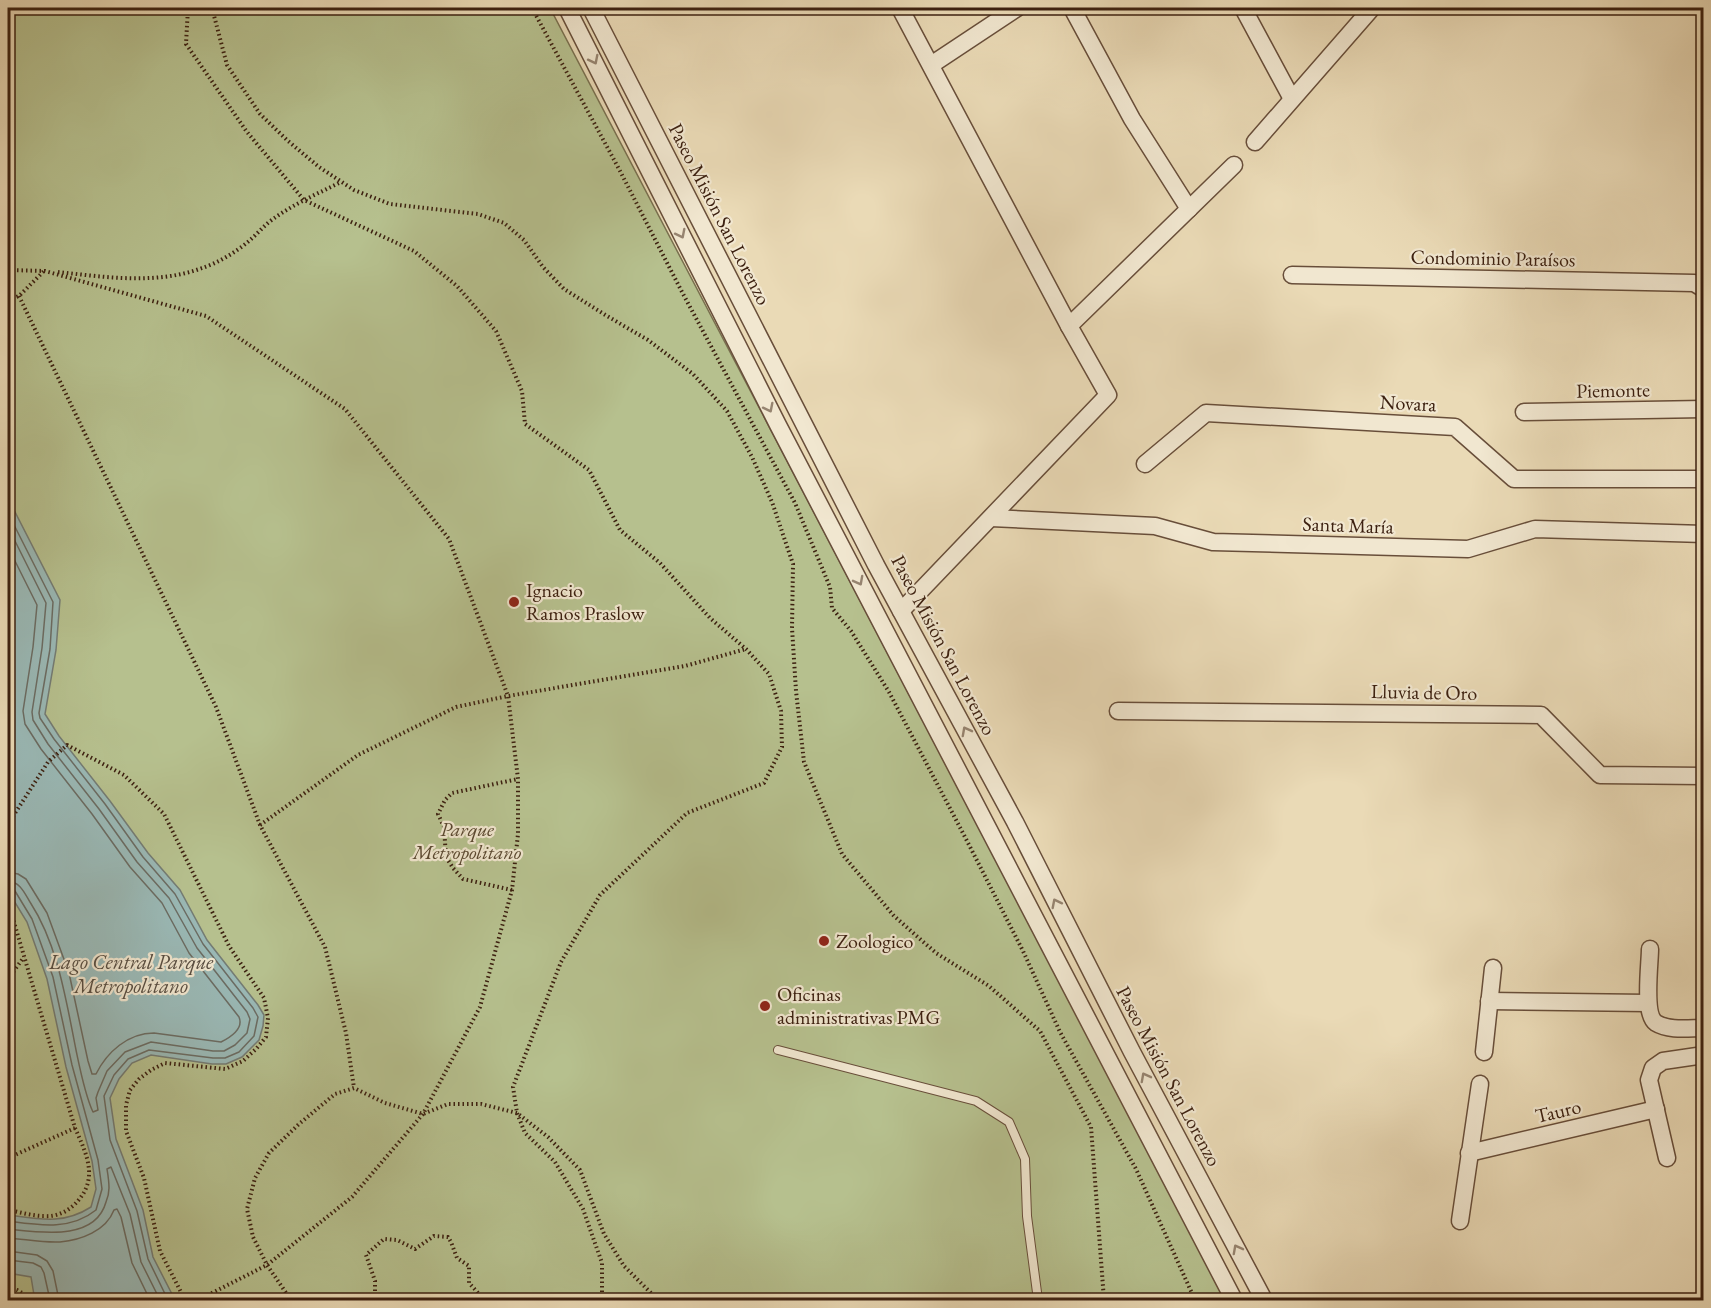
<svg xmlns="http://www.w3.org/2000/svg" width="1711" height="1308" font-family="'EB Garamond',serif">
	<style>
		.green { fill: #b6c08e; stroke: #79704f; stroke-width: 1.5 }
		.water { fill: #9ab9b6; stroke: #747c74; stroke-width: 1.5 }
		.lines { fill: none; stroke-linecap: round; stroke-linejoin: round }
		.shore { stroke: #6b6c63; stroke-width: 1.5 }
		.service-casing { stroke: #684e3a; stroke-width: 10 }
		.minor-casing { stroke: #684e3a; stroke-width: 19 }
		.path { stroke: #3c2010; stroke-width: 4; stroke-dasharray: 1.5 3; stroke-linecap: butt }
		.service { stroke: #f1e7d0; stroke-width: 8 }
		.minor { stroke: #f1e7d0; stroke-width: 16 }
		.oneway { stroke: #968470 }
		.poi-dot { fill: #8f2418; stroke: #f1e7d0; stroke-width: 2 }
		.labels { text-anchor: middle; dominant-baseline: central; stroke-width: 4.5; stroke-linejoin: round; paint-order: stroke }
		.street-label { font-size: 20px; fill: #3c2010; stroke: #f1e7d0 }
		.poi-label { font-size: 20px; fill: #3c2010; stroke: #f1e7d0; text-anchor: start }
		.park-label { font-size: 20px; font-style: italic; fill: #5a4830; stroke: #f1e7d0 }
		.water-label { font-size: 21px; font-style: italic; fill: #584e42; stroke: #f1e7d0 }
	</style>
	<rect width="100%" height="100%" fill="#eadab6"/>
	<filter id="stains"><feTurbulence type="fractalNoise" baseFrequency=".00333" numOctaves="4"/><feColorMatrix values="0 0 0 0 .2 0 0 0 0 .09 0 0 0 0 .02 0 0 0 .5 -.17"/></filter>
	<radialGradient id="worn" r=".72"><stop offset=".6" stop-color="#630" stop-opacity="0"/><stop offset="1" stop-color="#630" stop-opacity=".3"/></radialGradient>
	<path class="green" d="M 8,8 L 550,8 L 1226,1300 L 8,1300 Z"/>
	<path class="water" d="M 8,505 L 15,512 L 60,600 L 56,650 L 45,714 L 59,736 L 110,801 L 148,853 L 180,890 L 207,940 L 258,1005 L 264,1015 L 263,1026 L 259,1040 L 242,1057 L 226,1064 L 212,1064 L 151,1055 L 132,1063 L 119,1079 L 110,1098 L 116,1139 L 143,1210 L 153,1257 L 175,1300 L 39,1300 L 34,1295 L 31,1277 L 8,1273 L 8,1215 C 39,1219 63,1225 91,1207 L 96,1189 L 92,1161 L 66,1067 L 47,979 L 27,922 L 8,891 Z"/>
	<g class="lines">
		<g class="shore">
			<path d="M 8,513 L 53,602 L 50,649 L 39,713 L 40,718 L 54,739 L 105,804 L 143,857 L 175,894 L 203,944 L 253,1008 L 258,1017 L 254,1036 L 239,1052 L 225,1058 L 213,1058 L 149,1050 L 128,1059 L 114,1075 L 104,1096 L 110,1140 L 137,1211 L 148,1259 L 168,1300"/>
			<path d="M 8,527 L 46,603 L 42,648 L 32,712 L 33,720 L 48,744 L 99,809 L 137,862 L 169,898 L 197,948 L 247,1012 L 250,1019 L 247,1033 L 235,1045 L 224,1051 L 213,1051 L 151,1042 L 125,1052 L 107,1071 L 98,1092 L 96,1098 L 98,1110 L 93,1112 C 85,1095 80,1069 76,1050 C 66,1000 58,945 30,902 C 24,892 20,882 8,881"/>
			<path d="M 8,547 L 37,605 L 33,647 L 23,711 L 25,724 L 41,749 L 92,814 L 130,867 L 162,903 L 189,953 L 239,1017 C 244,1029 231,1037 221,1042 L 154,1033 C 128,1033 107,1052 96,1074 L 92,1074 L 88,1061 L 69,973 L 47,913 L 26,879 L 18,874 L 8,872"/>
			<path d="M 8,889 L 15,891 L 32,919 L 53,977 L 72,1065 L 98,1160 L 102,1189 L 96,1210 C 70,1231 38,1225 8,1221"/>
			<path d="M 8,1229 C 39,1232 95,1242 106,1202 C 108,1197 109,1193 109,1188 C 109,1182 108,1175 107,1169 L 111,1167 L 130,1214 L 141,1262 L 160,1300"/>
			<path d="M 8,1238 C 24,1239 43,1243 60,1242 C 81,1240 106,1231 114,1210 L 117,1209 L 121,1217 L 132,1263 L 150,1300"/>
			<path d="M 8,1251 L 37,1255 L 47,1261 L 53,1271 L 59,1300"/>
			<path d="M 8,1260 L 33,1263 L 41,1267 L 44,1273 L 50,1300"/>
		</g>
		<defs>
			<path id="service" d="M 778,1050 L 976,1101 L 1009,1122 L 1025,1159 L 1027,1216 L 1038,1300"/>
			<g id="minor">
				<path d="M 567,8 L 778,425 L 1234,1300"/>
				<path d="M 591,8 L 876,565 L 1015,822 L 1132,1052 L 1264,1300"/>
				<path d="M 900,8 L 1069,326 L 1108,395 L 901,611"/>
				<path d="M 1072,8 L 1132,119 L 1189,209"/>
				<path d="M 1243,8 L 1292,99"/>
				<path d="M 931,65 L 1017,8"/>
				<path d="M 1255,142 L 1372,8"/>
				<path d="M 1292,275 L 1694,283 L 1704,289"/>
				<path d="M 1069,326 L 1234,165"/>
				<path d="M 1524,412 L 1704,409"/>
				<path d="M 1145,464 L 1206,413 L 1455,427 L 1514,479 L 1704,479"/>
				<path d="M 991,518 L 1155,526 L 1213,542 L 1468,549 L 1535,529 L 1704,534"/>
				<path d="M 1118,711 L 1541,715 L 1600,775 L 1704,776"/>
				<path d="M 1650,949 C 1650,964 1643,1014 1656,1023 C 1669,1031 1689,1028 1704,1028"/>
				<path d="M 1489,1001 L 1648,1003"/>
				<path d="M 1484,1052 L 1493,968"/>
				<path d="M 1469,1153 L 1656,1109"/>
				<path d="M 1667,1158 L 1649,1080 L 1653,1068 L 1663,1061 L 1704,1055"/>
				<path d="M 1460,1221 L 1480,1084"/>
			</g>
		</defs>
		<use href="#service" class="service-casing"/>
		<use href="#minor" class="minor-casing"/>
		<g class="path">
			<path d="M 188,8 L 186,44 L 247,132 L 304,200 L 414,251 L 457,286 L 496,331 L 522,391 L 525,424 L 589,470 L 620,530 L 660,563 L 710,618 L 746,649 L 769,674 L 781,711 L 782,747 L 764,783 L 687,813 L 600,895 L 561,962 L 513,1087 L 517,1113 L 525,1133 L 555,1162 L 583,1209 L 602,1263 L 602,1300"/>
			<path d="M 212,8 L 227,65 L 260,114 L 288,141 L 319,167 L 354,190 L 390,204 L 478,214 L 504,223 L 524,240 L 543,267 L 564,289 L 607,316 L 648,340 L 693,374 L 727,411 L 752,457 L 772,502 L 793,564 L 792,628 L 796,691 L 804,762 L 842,854 L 894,916 L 936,953 L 989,986 L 1040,1031 L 1091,1127 L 1104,1300"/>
			<path d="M 532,8 L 619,169 L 682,292 L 795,503 L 830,587 L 832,608 L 851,631 L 889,692 L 965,837 L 1023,951 L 1060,1032 L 1136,1169 L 1195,1300"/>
			<path d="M 8,270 L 45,271 L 206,316 L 345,409 L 449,539 L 508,696 L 518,779 L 518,834 L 512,890 L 480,1007 L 423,1114 L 352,1197 L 267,1265 L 198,1300"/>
			<path d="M 58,272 C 105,277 157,285 202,268 C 218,263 236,252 249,241 C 256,235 262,228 269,222 C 291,205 317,194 341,182"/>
			<path d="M 19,296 L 216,707 L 260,825 L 325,947 L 346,1033 L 354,1088"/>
			<path d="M 8,300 L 19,296 L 44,271"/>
			<path d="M 8,824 L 48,762 L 67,745 L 124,775 L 164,814 L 229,946 L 264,998 L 268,1018 L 266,1037 L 256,1049 L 243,1061 L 225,1069 L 165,1063 L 151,1070 L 139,1079 L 130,1090 L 126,1105 L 126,1131 L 144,1178 L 160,1251 L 185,1300"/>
			<path d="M 260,825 L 358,755 L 456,707 L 508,696 L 685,666 L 746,649"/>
			<path d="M 512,890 L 463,879 L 453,868 L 446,857 L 444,827 L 438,814 L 445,800 L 452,793 L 518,779"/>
			<path d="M 8,914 L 13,919 L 75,1128 C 87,1155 100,1180 74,1205 C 66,1212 56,1217 44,1216 C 32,1216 20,1212 8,1210"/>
			<path d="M 8,979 L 24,957"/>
			<path d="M 8,1158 L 75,1128"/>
			<path d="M 8,1287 L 17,1290 L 22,1293 L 20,1300"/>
			<path d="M 291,1300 L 267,1265 L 253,1237 L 247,1209 L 255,1178 L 269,1153 L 299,1124 L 335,1094 L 354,1088 L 385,1103 L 423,1114 L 448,1104 L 481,1104 L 517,1113 L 548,1137 L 580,1170 L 604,1234 L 624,1266 L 652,1294 L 662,1300"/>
			<path d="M 375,1300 L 375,1281 L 366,1255 L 384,1239 L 397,1240 L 415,1249 L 434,1236 L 448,1237 L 451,1242 L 457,1258 L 469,1266 L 469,1283 L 480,1295 L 479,1300"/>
		</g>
		<use href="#service" class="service"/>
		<use href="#minor" class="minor"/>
	</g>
	<defs><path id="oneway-chevron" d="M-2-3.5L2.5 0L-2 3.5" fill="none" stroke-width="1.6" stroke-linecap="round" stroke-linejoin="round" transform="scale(1.5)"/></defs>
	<g class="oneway">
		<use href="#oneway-chevron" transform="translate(594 60) rotate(63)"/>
		<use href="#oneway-chevron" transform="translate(681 234) rotate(63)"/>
		<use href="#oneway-chevron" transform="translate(769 408) rotate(63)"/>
		<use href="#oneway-chevron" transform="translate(859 581) rotate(62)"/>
		<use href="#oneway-chevron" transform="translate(966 731) rotate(-118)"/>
		<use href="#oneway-chevron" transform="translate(1056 903) rotate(-117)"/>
		<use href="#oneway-chevron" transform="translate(1145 1077) rotate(-118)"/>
		<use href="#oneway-chevron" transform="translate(1237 1249) rotate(-118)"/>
	</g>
	<g class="poi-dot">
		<circle cx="514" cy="602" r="6"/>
		<circle cx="824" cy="941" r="6"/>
		<circle cx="765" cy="1006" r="6"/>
	</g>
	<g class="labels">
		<g class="street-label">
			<text transform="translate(720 214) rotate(63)">Paseo Misión San Lorenzo</text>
			<text transform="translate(1493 258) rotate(1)">Condominio Paraísos</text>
			<text transform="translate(1613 390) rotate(-1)">Piemonte</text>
			<text transform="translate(1408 403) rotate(3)">Novara</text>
			<text transform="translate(1348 525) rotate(2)">Santa María</text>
			<text transform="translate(944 645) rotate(62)">Paseo Misión San Lorenzo</text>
			<text transform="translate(1424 692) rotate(1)">Lluvia de Oro</text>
			<text transform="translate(1169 1076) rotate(62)">Paseo Misión San Lorenzo</text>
			<text transform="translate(1558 1111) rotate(-13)">Tauro</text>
		</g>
		<g class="poi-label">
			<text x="526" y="590">Ignacio<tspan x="526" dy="23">Ramos Praslow</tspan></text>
			<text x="836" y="941">Zoologico</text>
			<text x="777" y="994">Oficinas<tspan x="777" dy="23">administrativas PMG</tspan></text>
		</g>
		<g class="park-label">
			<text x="467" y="829">Parque<tspan x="467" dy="23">Metropolitano</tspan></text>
		</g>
		<g class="water-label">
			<text x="131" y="961">Lago Central Parque<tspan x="131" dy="24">Metropolitano</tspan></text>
		</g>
	</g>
	<rect width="1711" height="1308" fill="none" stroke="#eadab6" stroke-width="30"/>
	<rect x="9" y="9" width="1693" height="1290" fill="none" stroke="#3c2010" stroke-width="3"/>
	<rect x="15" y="15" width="1681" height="1278" fill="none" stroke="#3c2010" stroke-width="1.5"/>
	<rect width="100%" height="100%" filter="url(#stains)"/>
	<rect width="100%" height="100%" fill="url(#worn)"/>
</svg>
